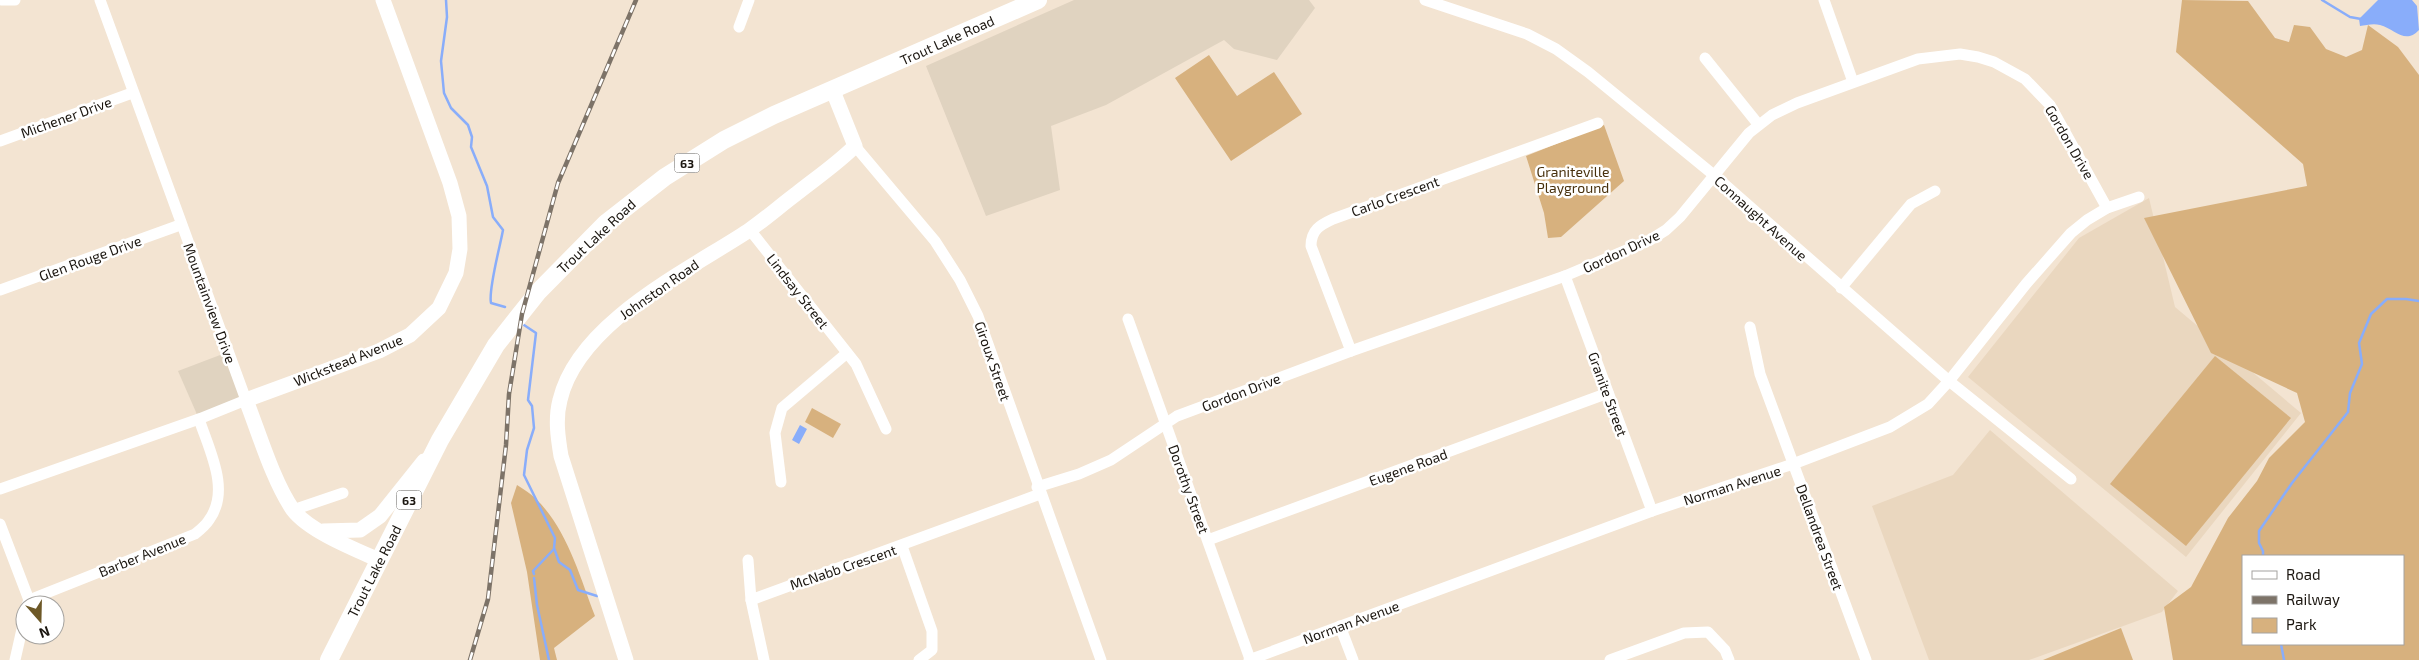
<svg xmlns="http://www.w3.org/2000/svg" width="2419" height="660" font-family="'Exo 2',sans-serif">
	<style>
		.commercial { fill: #e0d3c0 }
		.built { fill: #ead7bf }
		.green { fill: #d7b17e; fill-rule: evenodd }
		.water { fill: #89adfa }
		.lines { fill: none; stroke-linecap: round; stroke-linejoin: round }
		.stream { stroke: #89adfa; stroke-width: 2.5 }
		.street { stroke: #fff; stroke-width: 11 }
		.secondary { stroke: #fff; stroke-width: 15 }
		.primary { stroke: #fff; stroke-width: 18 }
		.rail-casing { stroke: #7d7368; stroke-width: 4.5 }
		.rail { stroke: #fff; stroke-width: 2.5; stroke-dasharray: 8; stroke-linecap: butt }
		.labels { text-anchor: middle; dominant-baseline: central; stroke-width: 5; stroke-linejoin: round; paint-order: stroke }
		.shield { fill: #fff; stroke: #5f5c58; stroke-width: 1 }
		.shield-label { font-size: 12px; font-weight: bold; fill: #1b1610 }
		.street-label { font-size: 14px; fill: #1b1610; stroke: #fff }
		.park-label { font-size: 14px; fill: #47300c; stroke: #fff }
	</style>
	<rect width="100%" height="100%" fill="#f3e4d2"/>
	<g class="commercial">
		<path d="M 1074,0 L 1309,0 L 1315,8 L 1277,60 L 1234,49 L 1224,40 L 1106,105 L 1051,126 L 1060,190 L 986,216 L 926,66 Z"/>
		<path d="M 228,352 L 246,400 L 199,419 L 178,371 Z"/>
	</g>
	<g class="built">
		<path d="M 2149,198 L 2175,307 L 2301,413 L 2186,557 L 1968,377 L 2079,238 Z"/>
		<path d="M 1990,430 L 2178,591 L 2162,612 L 2029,660 L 1929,660 L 1872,506 L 1953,475 Z"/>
	</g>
	<g class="green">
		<path d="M 2182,0 L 2248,1 L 2275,38 L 2289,42 L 2294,25 L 2310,27 L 2326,49 L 2346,57 L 2362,50 L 2368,25 L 2398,47 L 2419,75 L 2419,660 L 2173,660 L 2164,607 L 2191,587 L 2228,518 L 2257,481 L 2269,458 L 2305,422 L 2297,393 L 2211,353 L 2144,218 L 2307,186 L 2303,164 L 2176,52 ZM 2243,556 L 2403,556 L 2403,644 L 2243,644 Z"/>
		<path d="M 1209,55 L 1237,96 L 1274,72 L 1302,114 L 1231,161 L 1175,78 Z"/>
		<path d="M 1604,125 L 1624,181 L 1561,237 L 1548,238 L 1544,213 L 1526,156 Z"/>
		<path d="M 2215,356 L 2291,418 L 2186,546 L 2110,484 Z"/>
		<path d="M 812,408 L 841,424 L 833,438 L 805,422 Z"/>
		<path d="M 517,485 C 523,489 530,493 536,499 C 567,529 580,577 595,616 L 554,648 L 557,660 L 540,660 L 527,572 L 511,503 Z"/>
		<path d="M 2121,628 L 2133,660 L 2042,660 L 2043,660 Z"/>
	</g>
	<g class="water">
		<path d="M 2378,0 L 2412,0 L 2417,6 L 2419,30 C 2405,45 2395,29 2380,25 C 2374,23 2366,25 2360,26 L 2359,19 Z"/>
		<path d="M 800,425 L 807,429 L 799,444 L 792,440 Z"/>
	</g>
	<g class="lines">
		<g class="stream">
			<path d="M 446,0 L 447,17 L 441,61 L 444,93 L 451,108 L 468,125 L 472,137 L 471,147 L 487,186 L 493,217 L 503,230 C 500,247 488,290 491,303 L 505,307"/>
			<path d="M 2322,0 L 2350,17 L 2361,19"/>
			<path d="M 524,325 L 536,333 L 528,400 L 532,406 L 534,428 L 527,450 L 524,475 L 555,538 L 554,548 L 559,562 L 570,570 L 578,590 L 597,596"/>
			<path d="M 2263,556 L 2263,551 L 2259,543 L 2259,531 L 2292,483 L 2348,412 L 2350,393 L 2362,364 L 2359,343 L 2371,314 L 2387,299 L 2406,299 L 2419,301"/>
			<path d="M 534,574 L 533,571 L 554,549"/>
			<path d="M 534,578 L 537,605 L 549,660"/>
			<path d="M 2281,644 L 2284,660"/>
		</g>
		<g class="street">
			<path d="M 2,0 L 15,0"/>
			<path d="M 1425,0 L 1527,34 L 1556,49 L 1588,72 L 1715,176 L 1949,381 L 2071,479"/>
			<path d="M 1824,0 L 1853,82"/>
			<path d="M 739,27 L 749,0"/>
			<path d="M 1705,58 L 1758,124"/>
			<path d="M 0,141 L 132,93"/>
			<path d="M 855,146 L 935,241 L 960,280 L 978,316 L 1101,660"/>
			<path d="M 750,230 L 856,364 L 886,429"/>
			<path d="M 1565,276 L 1652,511"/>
			<path d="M 1841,288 L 1911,204 L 1935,191"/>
			<path d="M 0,290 L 180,225"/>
			<path d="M 1128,319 L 1250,659"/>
			<path d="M 1750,327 L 1760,374 L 1866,660"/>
			<path d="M 1351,351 L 1311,246 C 1311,230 1320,225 1333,219 L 1598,123"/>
			<path d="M 781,482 L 775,433 L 782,408 L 847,353"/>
			<path d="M 1037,487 L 1079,474 L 1111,460 L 1177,416 L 1351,351 L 1565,276 L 1650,240 L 1666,230 L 1680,217 L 1749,133 L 1772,115 L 1797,103 L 1918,59 L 1960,54 L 1978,57 L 1994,62 L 2025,79 L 2050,105 L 2107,208"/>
			<path d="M 0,489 L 199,419 L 246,400 L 100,0"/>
			<path d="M 293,510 L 343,493"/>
			<path d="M 0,524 L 29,600 L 27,605"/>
			<path d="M 1208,540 L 1608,393"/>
			<path d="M 902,546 L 932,631 L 932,650 L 919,660"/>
			<path d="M 748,560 L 751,600 L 764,660"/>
			<path d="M 29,600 L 195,534 C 200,530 206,525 209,520 C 231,490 209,450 199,419"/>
			<path d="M 751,600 L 1040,494"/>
			<path d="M 1340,626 L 1353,660"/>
			<path d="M 15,660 L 25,616"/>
			<path d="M 1249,660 L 1652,511 L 1793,464 L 1890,427 L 1928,404 L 1949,381 L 2026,284 L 2071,233 L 2087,220 L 2107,208 L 2139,197"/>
			<path d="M 1610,660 L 1684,633 L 1708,632 L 1725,650 L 1729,660"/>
		</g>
		<g class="secondary">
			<path d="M 323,531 L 360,530 L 380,516 L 424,461"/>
			<path d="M 379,560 C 354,549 309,531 293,510 C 273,481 259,433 246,400 L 379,351 L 410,335 L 439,308 L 456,273 L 460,249 L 459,216 L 450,183 L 383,0"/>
			<path d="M 626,660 L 561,456 C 558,438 555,419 560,400 C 578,323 687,271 748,231 C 764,220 780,206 796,194 C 816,178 837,164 855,146 L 833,91"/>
		</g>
		<path class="primary" d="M 329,660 L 440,440 L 496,345 L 538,292 L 606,223 L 665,177 L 724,140 L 774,115 L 1038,0"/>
		<defs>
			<path id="rail" d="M 470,660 L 488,599 L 506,445 L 509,394 L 522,314 L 558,183 L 636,0"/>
		</defs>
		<use href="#rail" class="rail-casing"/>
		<use href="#rail" class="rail"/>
	</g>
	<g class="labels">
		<g class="shield">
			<rect x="674.5" y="153.5" width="25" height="19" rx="4"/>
			<rect x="396.5" y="490.5" width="25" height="19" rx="4"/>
		</g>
		<g class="shield-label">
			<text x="687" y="163">63</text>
			<text x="409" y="500">63</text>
		</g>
		<g class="street-label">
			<text transform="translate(947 40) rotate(-24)">Trout Lake Road</text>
			<text transform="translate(66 117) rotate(-20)">Michener Drive</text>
			<text transform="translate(2070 142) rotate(60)">Gordon Drive</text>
			<text transform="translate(1395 196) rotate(-20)">Carlo Crescent</text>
			<text transform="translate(1761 218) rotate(42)">Connaught Avenue</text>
			<text transform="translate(596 236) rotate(-43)">Trout Lake Road</text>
			<text transform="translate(1621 251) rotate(-25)">Gordon Drive</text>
			<text transform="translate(90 258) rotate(-20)">Glen Rouge Drive</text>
			<text transform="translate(659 289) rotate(-35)">Johnston Road</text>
			<text transform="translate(798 291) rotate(52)">Lindsay Street</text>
			<text transform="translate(210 303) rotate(70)">Mountainview Drive</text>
			<text transform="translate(348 360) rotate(-22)">Wickstead Avenue</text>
			<text transform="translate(993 361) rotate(71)">Giroux Street</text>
			<text transform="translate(1241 392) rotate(-21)">Gordon Drive</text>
			<text transform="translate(1608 394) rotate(70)">Granite Street</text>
			<text transform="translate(1408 467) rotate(-20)">Eugene Road</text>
			<text transform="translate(1732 485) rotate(-18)">Norman Avenue</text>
			<text transform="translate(1189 489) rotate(70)">Dorothy Street</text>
			<text transform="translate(1820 537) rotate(70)">Dellandrea Street</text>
			<text transform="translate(142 555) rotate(-22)">Barber Avenue</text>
			<text transform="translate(843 567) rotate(-19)">McNabb Crescent</text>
			<text transform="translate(374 571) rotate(-63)">Trout Lake Road</text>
			<text transform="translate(1351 622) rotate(-20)">Norman Avenue</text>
		</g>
		<g class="park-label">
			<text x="1573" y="171">Graniteville<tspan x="1573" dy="16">Playground</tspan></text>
		</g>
	</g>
	<rect x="2242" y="555" width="162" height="90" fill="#ffffff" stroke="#a4a29f"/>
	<rect x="2252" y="571" width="25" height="8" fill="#ffffff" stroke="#a4a29f"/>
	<text x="2286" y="580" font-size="15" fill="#1b1610">Road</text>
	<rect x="2252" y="596" width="25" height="8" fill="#7d7368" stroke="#a4a29f"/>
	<text x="2286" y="605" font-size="15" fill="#1b1610">Railway</text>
	<rect x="2252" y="618" width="25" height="15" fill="#d7b17e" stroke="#a4a29f"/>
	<text x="2286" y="630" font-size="15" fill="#1b1610">Park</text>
	<g transform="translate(40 620) rotate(160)"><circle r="24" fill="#ffffff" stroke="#a4a29f"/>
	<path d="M0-4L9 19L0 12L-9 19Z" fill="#6d5827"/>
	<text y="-8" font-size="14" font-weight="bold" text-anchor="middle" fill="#1b1610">N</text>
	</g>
</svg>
